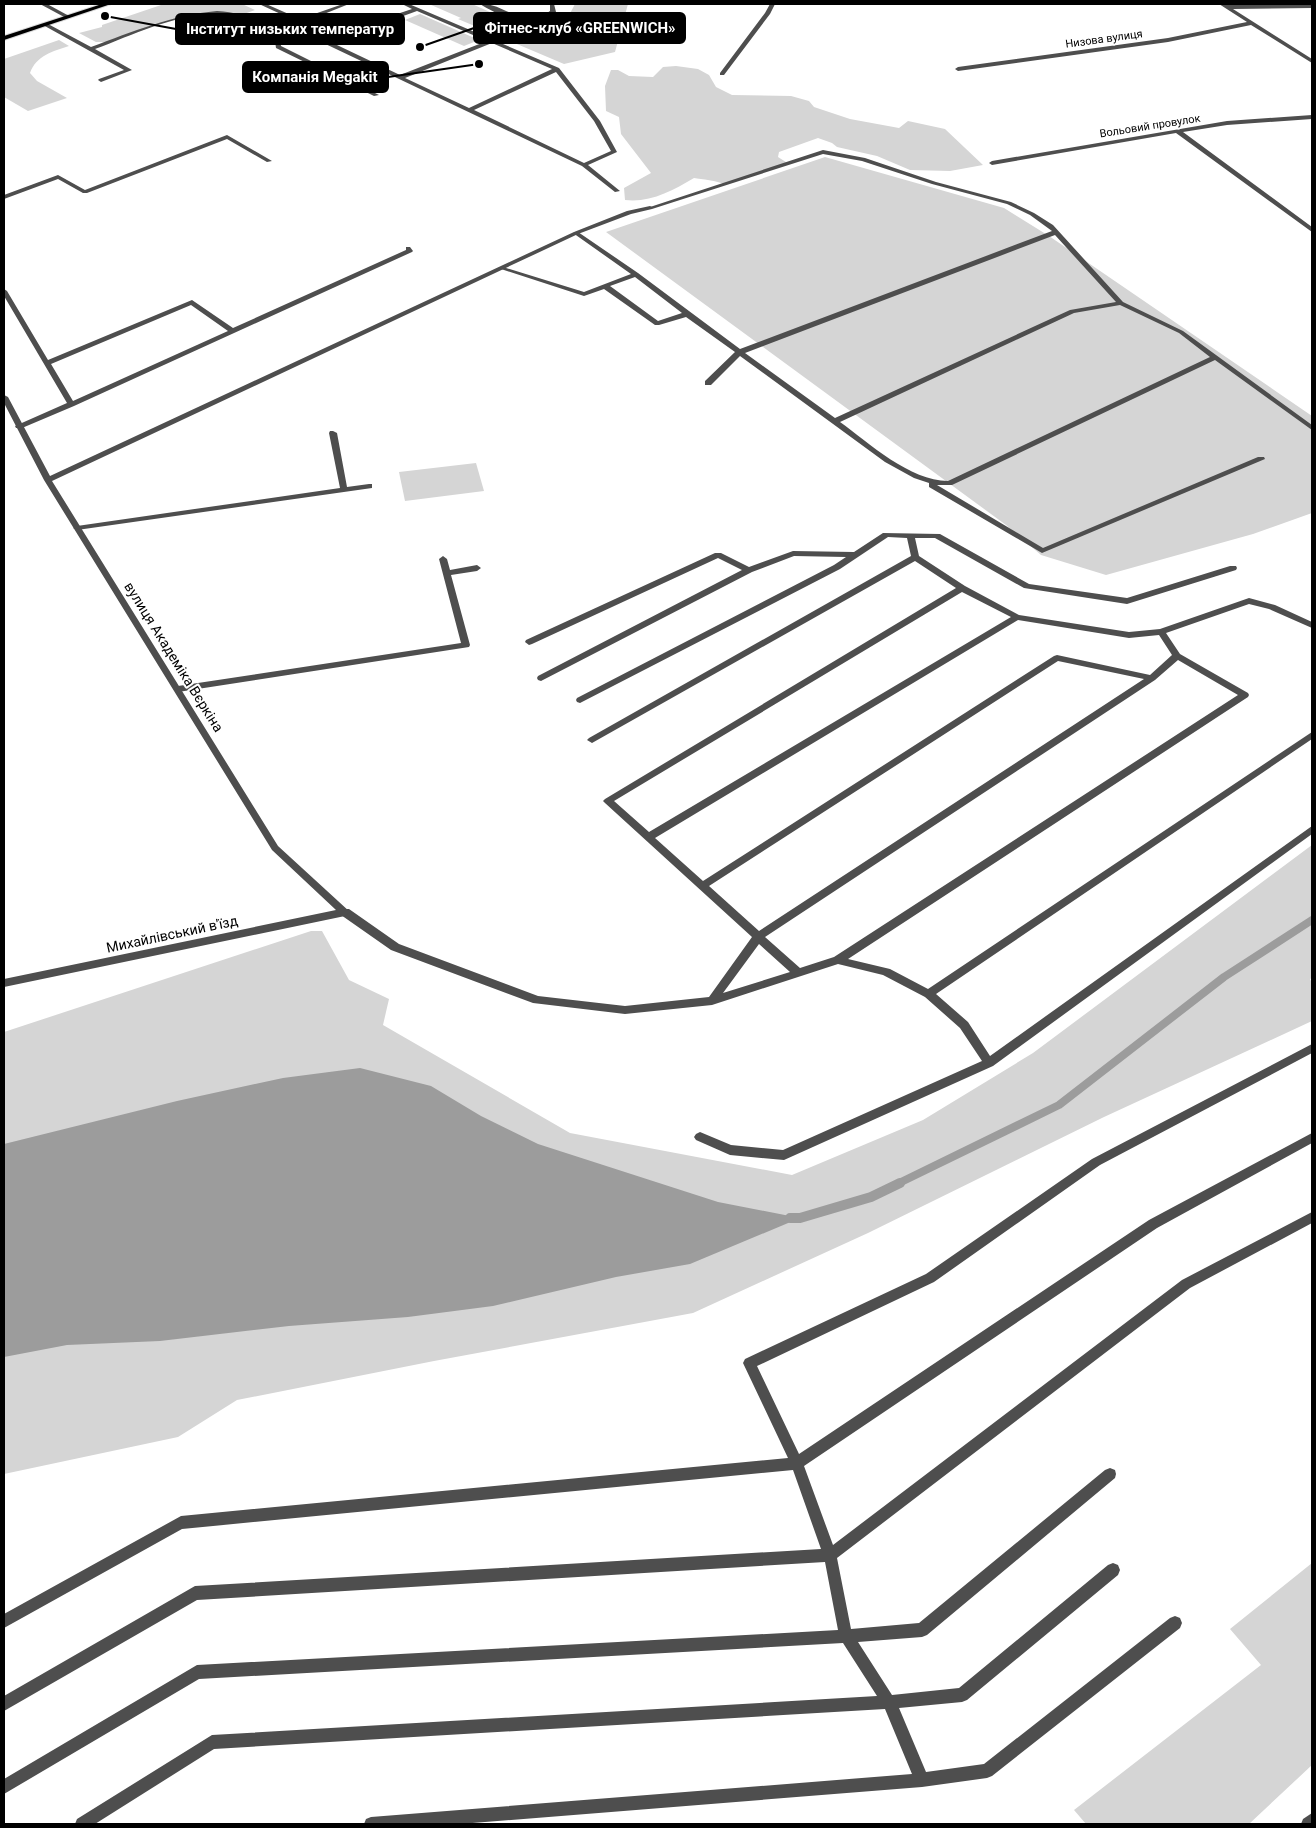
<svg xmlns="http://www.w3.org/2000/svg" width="1316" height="1828" font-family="Roboto,sans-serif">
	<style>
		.green { fill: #d5d5d5 }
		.water { fill: #9c9c9c }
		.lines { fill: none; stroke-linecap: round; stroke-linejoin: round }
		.stream-far1 { stroke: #9c9c9c; stroke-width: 8 }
		.stream { stroke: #9c9c9c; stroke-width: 10 }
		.primary-casing { stroke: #dbdbdb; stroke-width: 2 }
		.lane { fill: #4e4e4e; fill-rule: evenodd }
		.street { fill: #4e4e4e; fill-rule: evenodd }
		.primary { fill: #000; fill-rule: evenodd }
		.labels { text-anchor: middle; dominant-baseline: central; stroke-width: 4; stroke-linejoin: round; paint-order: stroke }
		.far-street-label { font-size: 11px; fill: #000; stroke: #fff }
		.street-label { font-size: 14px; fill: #000; stroke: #fff }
		.leader { fill: none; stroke: #000; stroke-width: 2 }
		.callout-dot { fill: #000; stroke: #fff; stroke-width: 2 }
		.callout { fill: #000; stroke: #000; stroke-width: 2 }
		.callout-label { font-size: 15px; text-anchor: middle; font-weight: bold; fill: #fff }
	</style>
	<rect width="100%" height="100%" fill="#fff"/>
	<g class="green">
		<path d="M 164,4 L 242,4 L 255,10 L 197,31 L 174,19 L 108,42 L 96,42 L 79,33 L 102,27 L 102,25 Z"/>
		<path d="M 429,4 L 472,4 L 517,24 L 565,23 L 575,4 L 628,4 L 615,52 L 564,64 L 458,19 L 461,18 Z"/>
		<path d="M 420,14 L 479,40 L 464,46 L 405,20 Z"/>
		<path d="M 59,40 L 69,46 C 53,51 36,56 30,73 L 37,81 L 67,98 L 28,111 L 4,97 L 4,59 Z"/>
		<path d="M 676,66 L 698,69 L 709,75 L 716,87 L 732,95 L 791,96 L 809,101 L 814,107 L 850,119 L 899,128 L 908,121 L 945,129 L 983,165 L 950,171 L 910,170 L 877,156 L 837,147 L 832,143 L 818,138 L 779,152 L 778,157 L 789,164 L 724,184 C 718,181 701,179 694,178 C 672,191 650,203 625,200 L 624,188 L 651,173 L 621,134 L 619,117 L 606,111 L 605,86 L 611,70 L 618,70 L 629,76 L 653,77 L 663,67 Z"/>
		<path d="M 825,157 L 1004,208 L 1049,236 L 1312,416 L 1312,513 L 1253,534 L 1106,575 L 1041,555 L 1006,525 L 606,232 Z"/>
		<path d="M 476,463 L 484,491 L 405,501 L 399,472 Z"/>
		<path d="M 1312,845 L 1312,978 L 1310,979 L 1312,983 L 1312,1021 L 1104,1117 L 868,1233 L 693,1313 L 434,1361 L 237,1400 L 178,1437 L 4,1474 L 4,1032 L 311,931 L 322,931 L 349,980 L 389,999 L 383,1025 L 570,1133 L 792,1175 L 923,1120 L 1033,1053 Z"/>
		<path d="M 1312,1563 L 1312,1765 L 1249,1824 L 1086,1824 L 1074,1810 L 1261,1665 L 1230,1629 Z"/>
	</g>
	<path class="water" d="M 360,1068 L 431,1086 L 481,1116 L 538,1144 L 718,1202 L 800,1218 L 690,1264 L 616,1277 L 493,1306 L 408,1317 L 289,1326 L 160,1341 L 67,1345 L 4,1357 L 4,1144 L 177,1101 L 283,1078 Z"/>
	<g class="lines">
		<path class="stream-far1" d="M 897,1184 L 1059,1105 L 1224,977 L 1312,920"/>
		<path class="stream" d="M 790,1218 L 800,1218 L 871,1197 L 900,1183"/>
		<defs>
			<path id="primary" d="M 102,4 L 111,4 L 4,40 L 4,36 Z"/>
		</defs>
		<use href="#primary" class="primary-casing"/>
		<g class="lane">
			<path d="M 40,4 L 47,4 L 71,17 L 66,18 Z"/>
			<path d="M 259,4 L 266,4 L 300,19 L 343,4 L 349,4 L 304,22 L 315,33 L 361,15 L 394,15 L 412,9 L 402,4 L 409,4 L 559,68 L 600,121 L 617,152 L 588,165 L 620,191 L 615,192 L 582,166 L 315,39 L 298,22 ZM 417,11 L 487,41 L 400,75 L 318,36 L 362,19 L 395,19 ZM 492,43 L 552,69 L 469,108 L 405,78 ZM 556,72 L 594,121 L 611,151 L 584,163 L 474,110 Z"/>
			<path d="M 480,4 C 505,2 522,31 550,11 L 550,4 L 554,4 L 556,12 C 535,30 500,17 480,4 Z"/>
			<path d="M 217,11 C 246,13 254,20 279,32 L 281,46 L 379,95 L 374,96 L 276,48 L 274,34 C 262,28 250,18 236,16 C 188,7 138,33 95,49 L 132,70 L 101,82 L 98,80 L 99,79 L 124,70 L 43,25 L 48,24 L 91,47 C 132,32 172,15 217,11 Z"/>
			<path d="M 227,135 L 272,161 L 267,162 L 227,139 L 87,193 L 83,193 L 58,179 L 4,199 L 4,195 L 58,175 L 85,190 Z"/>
			<path d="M 823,150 L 865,158 L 936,182 L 1011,202 L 1034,213 L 1053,225 L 1123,302 L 1183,331 L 1312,425 L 1312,430 L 1215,360 L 952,485 L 937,485 L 1043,548 L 1258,457 L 1264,457 L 1265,459 L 1042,553 L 929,487 L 929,483 L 914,478 L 885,462 L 740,356 L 711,385 L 705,385 L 705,381 L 735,352 L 686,317 L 659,325 L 655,325 L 604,289 L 584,296 L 498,268 L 503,267 L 584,292 L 631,274 L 573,233 L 578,232 L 638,273 L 740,349 L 1052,231 L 1030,215 L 1007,204 L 932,184 L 862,161 L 823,154 L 652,209 L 647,208 ZM 1055,235 L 1116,302 L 1070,310 L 835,418 L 745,353 ZM 635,277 L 682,313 L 658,321 L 610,286 ZM 1120,305 L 1179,333 L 1210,357 L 948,481 C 910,481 869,443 840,422 L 1074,313 Z"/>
			<path d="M 406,247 L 410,247 L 413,251 L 412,252 L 74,406 L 22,428 L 16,428 L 15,426 L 67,403 L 4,296 L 4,289 L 7,291 L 48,360 L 192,300 L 233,328 L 406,250 ZM 191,305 L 228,331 L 73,401 L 51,364 Z"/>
			<path d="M 330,431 L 333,431 L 337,433 L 347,487 L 369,484 L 372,484 L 372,488 L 77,530 L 73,528 L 77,526 L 340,488 L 329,433 Z"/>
			<path d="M 883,533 L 940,534 L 1029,584 L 1127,598 L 1230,566 L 1236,566 L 1237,568 L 1236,570 L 1127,604 L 1024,588 L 935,538 L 915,538 L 919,556 L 965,586 L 1019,615 L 1129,632 L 1160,629 L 1249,598 L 1275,605 L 1312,622 L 1312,628 L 1269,609 L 1249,604 L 1166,633 L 1180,654 L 1248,693 L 1249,695 L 1248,697 L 848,959 L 890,969 L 928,989 L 1312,732 L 1312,739 L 936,994 L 968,1022 L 990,1056 L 1312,826 L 1312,834 L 993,1066 L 784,1160 L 730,1155 L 696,1140 L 694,1137 L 696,1134 L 700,1132 L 731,1145 L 783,1150 L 982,1061 L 960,1028 L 925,997 L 883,975 L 838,964 L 712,1005 L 625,1014 L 533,1003 L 391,950 L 341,915 L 340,912 L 341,909 L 349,909 L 399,944 L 538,996 L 625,1006 L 709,997 L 752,937 L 605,803 L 603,801 L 605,799 L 956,588 L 915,561 L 592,743 L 587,740 L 589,738 L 911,556 L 907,538 L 888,537 L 840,569 L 580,703 L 577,702 L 576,700 L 577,698 L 834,565 L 846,557 L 794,556 L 752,572 L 541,681 L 538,680 L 537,678 L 538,676 L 742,570 L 718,558 L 532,644 L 529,645 L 525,642 L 526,640 L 715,553 L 721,553 L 749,567 L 793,551 L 854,552 ZM 962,592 L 1011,617 L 649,832 L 614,801 ZM 1018,620 L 1129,638 L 1159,635 L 1172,655 L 1150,675 L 1057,655 L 1054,656 L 703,881 L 655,838 ZM 1178,660 L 1238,695 L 834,957 L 800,968 L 765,937 L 1155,680 ZM 1058,661 L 1144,679 L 759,931 L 709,886 ZM 759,944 L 790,972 L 723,993 Z"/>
			<path d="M 443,556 L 447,559 L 450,570 L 477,565 L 481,568 L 477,571 L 451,575 L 470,645 L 469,647 L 178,692 L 174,689 L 178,686 L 461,643 L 439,559 Z"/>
			<path d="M 1312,1044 L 1312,1053 L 1100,1165 L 934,1282 L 757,1366 L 799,1454 L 1149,1220 L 1312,1133 L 1312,1143 L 1157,1228 L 804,1466 L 833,1545 L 1182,1280 L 1312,1212 L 1312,1223 L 1190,1288 L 837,1558 L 851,1629 L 919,1623 L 1105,1470 L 1110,1468 L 1115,1470 L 1116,1474 L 1115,1478 L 927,1635 L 922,1637 L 858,1642 L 892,1695 L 959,1688 L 1108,1565 L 1113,1563 L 1118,1565 L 1120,1570 L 1118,1575 L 967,1700 L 962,1702 L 899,1708 L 926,1772 L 984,1764 L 1170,1618 L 1175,1616 L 1180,1618 L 1182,1623 L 1180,1628 L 992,1776 L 987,1778 L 922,1787 L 460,1824 L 364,1824 L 366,1819 L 371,1817 L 912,1774 L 885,1709 L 214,1749 L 95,1824 L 75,1824 L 77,1819 L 212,1735 L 877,1696 L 843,1643 L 199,1679 L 4,1794 L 4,1779 L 197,1665 L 838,1630 L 825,1562 L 197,1600 L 4,1711 L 4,1696 L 195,1586 L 821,1549 L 793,1470 L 182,1529 L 4,1628 L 4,1614 L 181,1516 L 788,1458 L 743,1363 L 745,1359 L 926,1274 L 1092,1159 Z"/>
		</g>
		<g class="street">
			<path d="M 770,4 L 775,4 L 770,14 L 724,75 L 720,75 L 720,73 L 765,13 Z"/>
			<path d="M 1219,4 L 1228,5 L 1312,4 L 1312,8 L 1233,9 L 1312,59 L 1312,63 L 1251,25 L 1168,42 L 958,71 L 955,69 L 958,67 L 1168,38 L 1247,22 Z"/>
			<path d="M 1312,115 L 1312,119 L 1227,125 L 1183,132 L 1312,227 L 1312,232 L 1176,133 L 992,165 L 989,163 L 992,161 L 1227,121 Z"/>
			<path d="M 650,206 L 652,207 L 652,209 L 631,214 L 578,234 L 52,481 L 278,846 L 350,912 L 345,916 L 4,987 L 4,979 L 336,910 L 272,850 L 44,480 L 4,403 L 4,395 L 8,397 L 50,476 L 574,232 L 627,211 Z"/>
			<path d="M 1312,1813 L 1312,1824 L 1301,1824 L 1303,1819 Z"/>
		</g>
		<use href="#primary" class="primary"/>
	</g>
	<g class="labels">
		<g class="far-street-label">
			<text transform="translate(1104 39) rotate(-8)">Низова вулиця</text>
			<text transform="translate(1150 126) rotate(-9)">Вольовий провулок</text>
		</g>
		<g class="street-label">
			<text transform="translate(174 657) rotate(58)">вулиця Академіка Вєркіна</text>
			<text transform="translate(172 934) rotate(-12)">Михайлівський в'їзд</text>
		</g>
	</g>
	<path class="leader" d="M420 47L474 28M105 16L176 29M479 64L388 77"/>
	<g class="callout-dot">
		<circle cx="420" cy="47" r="5"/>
		<circle cx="105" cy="16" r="5"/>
		<circle cx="479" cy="64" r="5"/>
	</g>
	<g class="callout">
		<rect x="474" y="13" width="211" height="30" rx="5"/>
		<rect x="176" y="14" width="228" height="30" rx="5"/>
		<rect x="243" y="62" width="145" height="30" rx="5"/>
	</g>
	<g class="callout-label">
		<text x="580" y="33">Фітнес-клуб «GREENWICH»</text>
		<text x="290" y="34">Інститут низьких температур</text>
		<text x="315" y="82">Компанія Megakit</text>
	</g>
	<rect width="1316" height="1828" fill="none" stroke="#000000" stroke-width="10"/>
</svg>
